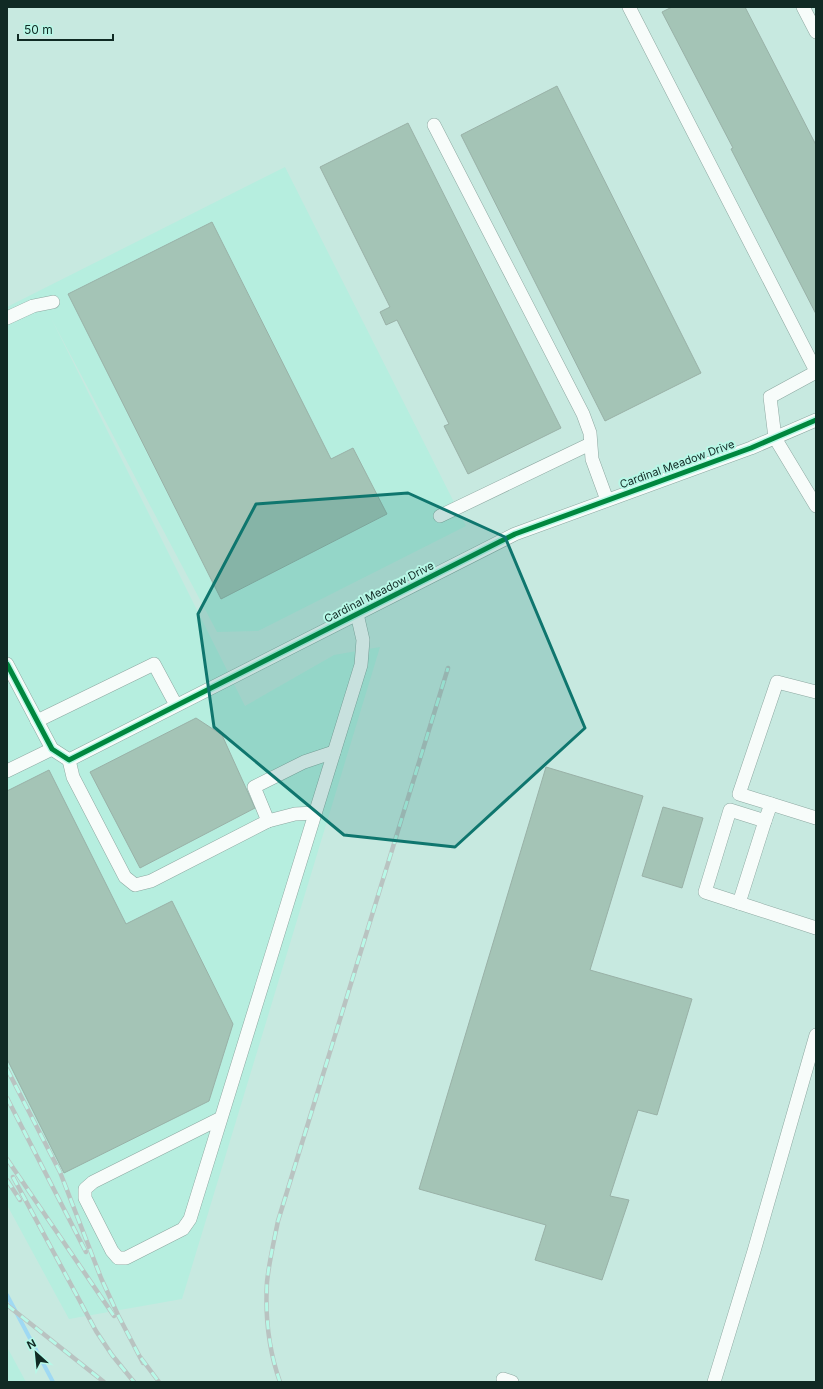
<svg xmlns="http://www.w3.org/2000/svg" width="823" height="1389" font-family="Inter,sans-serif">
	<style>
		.built { fill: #b6eedf }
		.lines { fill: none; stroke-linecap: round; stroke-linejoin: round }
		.stream { stroke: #9fd9f3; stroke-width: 4 }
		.building { fill: #a4c4b6; stroke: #99b1a7 }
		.minor-casing { stroke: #8da8a1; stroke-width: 14 }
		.minor { stroke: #f7fcfa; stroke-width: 13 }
		.rail-casing { stroke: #b9c3c1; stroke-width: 4.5 }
		.rail { stroke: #b8f8e7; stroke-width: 3; stroke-dasharray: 9; stroke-linecap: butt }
		.cycleway-casing { stroke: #b8f8e7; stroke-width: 8 }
		.cycleway { stroke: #00873e; stroke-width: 5 }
		.marked { fill: #0f766e; fill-opacity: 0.2; stroke: #0f766e; stroke-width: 3; stroke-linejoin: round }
		.labels { text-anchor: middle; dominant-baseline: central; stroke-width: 4; stroke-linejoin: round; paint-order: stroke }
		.street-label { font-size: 11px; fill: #102a24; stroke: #b8f8e7 }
	</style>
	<rect width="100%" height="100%" fill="#c7e9e0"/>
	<g class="built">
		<path d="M 285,167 L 466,526 L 258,631 L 217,632 L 51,318 L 245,706 L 334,655 L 380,647 L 182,1299 L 69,1319 L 7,1205 L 7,307 Z"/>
		<path d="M 7,1347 L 26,1382 L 7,1382 Z"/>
	</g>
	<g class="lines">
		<path class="stream" d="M 7,1295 L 53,1382"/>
	</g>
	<g class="building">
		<path d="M 672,7 L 745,7 L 816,145 L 816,314 L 731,149 L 733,148 L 662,12 Z"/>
		<path d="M 557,86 L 701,373 L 605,421 L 461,135 Z"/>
		<path d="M 408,123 L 561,428 L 468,474 L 444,426 L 449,424 L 397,320 L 386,325 L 380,312 L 390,307 L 320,167 Z"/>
		<path d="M 212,222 L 331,459 L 353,448 L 387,514 L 221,599 L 68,294 Z"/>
		<path d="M 196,718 L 222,735 L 255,808 L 140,868 L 90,772 Z"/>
		<path d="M 546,767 L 643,796 L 590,970 L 692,999 L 657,1115 L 638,1110 L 610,1196 L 629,1200 L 602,1280 L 535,1260 L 546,1225 L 419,1189 Z"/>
		<path d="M 49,770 L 126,924 L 172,901 L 233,1024 L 209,1101 L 64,1173 L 7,1059 L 7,791 Z"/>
		<path d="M 663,807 L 703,818 L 682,888 L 642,876 Z"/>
	</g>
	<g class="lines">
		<defs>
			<g id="minor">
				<path d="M 629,7 L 816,371"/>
				<path d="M 803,7 L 816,32"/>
				<path d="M 434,125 L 583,414 L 590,433 L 592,459 L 607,500"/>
				<path d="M 7,318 L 33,306 L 53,302"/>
				<path d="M 816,372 L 770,397 L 775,438 L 816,506"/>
				<path d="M 440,516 L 590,444"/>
				<path d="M 7,664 L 52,749 L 69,760 L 515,534 L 751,448 L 816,420"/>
				<path d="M 816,692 L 777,682 L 739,794 L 816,818"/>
				<path d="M 37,721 L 154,664 L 176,705"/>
				<path d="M 69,760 L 73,777 L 125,877 L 135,885 L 151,881 L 268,821 L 295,814 L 315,813"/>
				<path d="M 7,771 L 52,749"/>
				<path d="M 771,804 L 765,821 L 730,810 L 705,892 L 816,928"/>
				<path d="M 268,821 L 254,787 L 304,762 L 334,752"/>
				<path d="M 739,903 L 765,821"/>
				<path d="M 221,1118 L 93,1182 L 85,1189 L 85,1198 L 112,1251 L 118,1258 L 126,1258 L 183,1229 L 190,1219 L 361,665 L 363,640 L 357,614"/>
				<path d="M 503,1379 L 512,1382"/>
				<path d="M 714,1382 L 754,1251 L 816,1035"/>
			</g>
		</defs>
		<use href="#minor" class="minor-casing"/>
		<use href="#minor" class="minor"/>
		<defs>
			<g id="rail">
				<path d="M 7,1069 L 60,1172 L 101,1278 L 118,1315 L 143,1363"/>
				<path d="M 7,1098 L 86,1252"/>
				<path d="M 7,1159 L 114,1316"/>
				<path d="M 13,1177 L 96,1331 L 112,1355 L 134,1382"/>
				<path d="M 7,1180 L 20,1200"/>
				<path d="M 7,1305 L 104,1382"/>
				<path d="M 141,1358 L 159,1382"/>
				<path d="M 280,1382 C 269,1351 265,1315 267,1282 C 269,1262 274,1241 278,1221 L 448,668"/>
			</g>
		</defs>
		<use href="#rail" class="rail-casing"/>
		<use href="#rail" class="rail"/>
		<defs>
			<path id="cycleway" d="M 7,664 L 52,749 L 69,760 L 515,534 L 751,448 L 816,420"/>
		</defs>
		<use href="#cycleway" class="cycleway-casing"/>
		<use href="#cycleway" class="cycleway"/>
	</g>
	<path class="marked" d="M 408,493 L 505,537 L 585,728 L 455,847 L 344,835 L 214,727 L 198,614 L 256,504 Z"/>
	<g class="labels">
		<g class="street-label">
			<text transform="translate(677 464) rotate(-20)">Cardinal Meadow Drive</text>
			<text transform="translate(379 592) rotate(-27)">Cardinal Meadow Drive</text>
		</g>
	</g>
	<rect width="823" height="1389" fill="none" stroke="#102a24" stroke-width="16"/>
	<g transform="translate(36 1353) rotate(333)" stroke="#b8f8e7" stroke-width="3" paint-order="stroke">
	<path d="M0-3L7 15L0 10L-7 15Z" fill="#102a24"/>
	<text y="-6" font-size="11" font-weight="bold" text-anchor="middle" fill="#102a24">N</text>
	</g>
	<path d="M18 34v6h95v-6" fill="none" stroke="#102a24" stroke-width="2"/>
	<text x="24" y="34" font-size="12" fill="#102a24" stroke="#b8f8e7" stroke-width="3" paint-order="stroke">50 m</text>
</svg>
